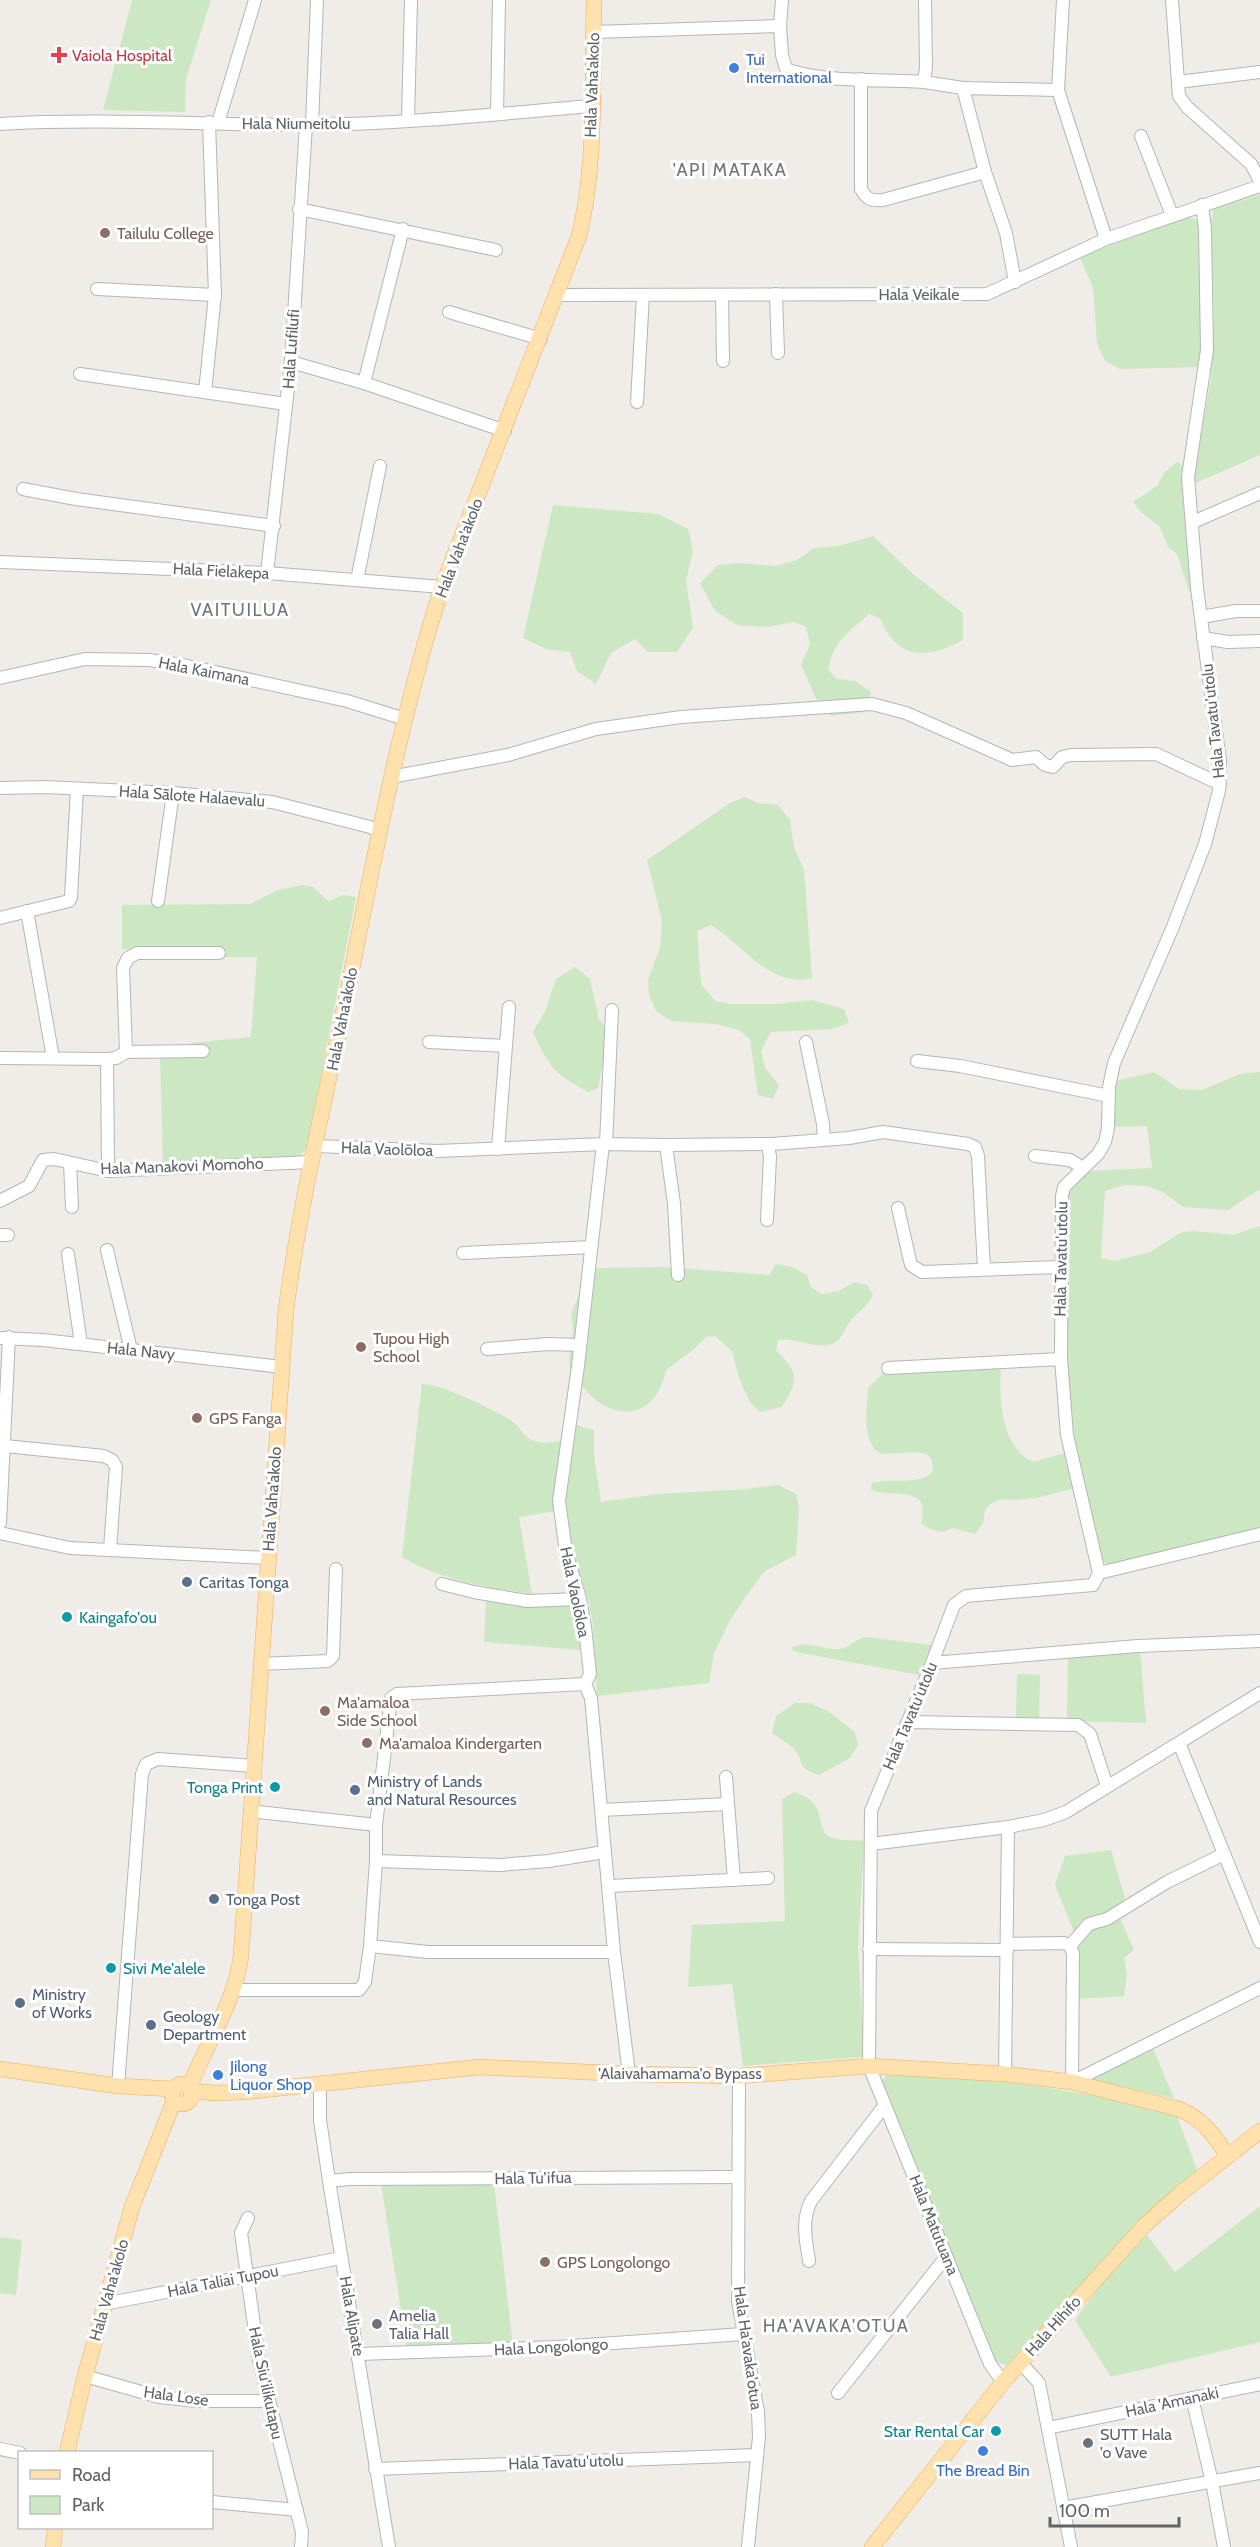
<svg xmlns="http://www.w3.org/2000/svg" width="1260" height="2547" font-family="Cabin,sans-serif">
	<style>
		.green { fill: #cbe8c3 }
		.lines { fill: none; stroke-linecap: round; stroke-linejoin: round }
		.minor-casing { stroke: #b2b6b9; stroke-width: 14 }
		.major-casing { stroke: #f4ab5c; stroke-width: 16 }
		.minor { stroke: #fff; stroke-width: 12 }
		.major { stroke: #ffe1ad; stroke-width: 15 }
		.health-dot { fill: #e0444e; stroke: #fff; stroke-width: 2 }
		.shop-dot { fill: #3f7fe0; stroke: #fff; stroke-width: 2 }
		.education-dot { fill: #8d6e63; stroke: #fff; stroke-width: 2 }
		.service-dot { fill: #5c6f8a; stroke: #fff; stroke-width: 2 }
		.culture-dot { fill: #0f9aa8; stroke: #fff; stroke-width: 2 }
		.worship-dot { fill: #6b7280; stroke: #fff; stroke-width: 2 }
		.labels { text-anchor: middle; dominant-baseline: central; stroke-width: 6; stroke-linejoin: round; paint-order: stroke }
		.health-label { font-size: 16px; fill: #be3a42; stroke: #fff; text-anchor: start }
		.shop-label { font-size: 16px; fill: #366cbe; stroke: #fff; text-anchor: start }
		.street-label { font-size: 16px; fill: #5e6467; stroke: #fff }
		.education-label { font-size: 16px; fill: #785e54; stroke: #fff; text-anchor: start }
		.service-label { font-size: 16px; fill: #4e5e75; stroke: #fff; text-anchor: start }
		.culture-label { font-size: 16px; fill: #0d838f; stroke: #fff; text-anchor: start }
		.worship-label { font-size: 16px; fill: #5b616d; stroke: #fff; text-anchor: start }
		.neighbourhood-label { font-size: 18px; letter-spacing: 1.5px; fill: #6f7679; stroke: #fff }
	</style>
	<rect width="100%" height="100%" fill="#f0ece7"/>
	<g class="green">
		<path d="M 132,0 L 211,0 L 186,79 L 185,112 L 103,110 Z"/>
		<path d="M 1260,195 L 1260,455 L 1191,485 L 1211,380 L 1214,309 L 1211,223 L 1214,209 Z"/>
		<path d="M 1183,218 L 1194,218 L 1201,226 L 1201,367 L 1120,369 L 1105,361 L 1097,343 L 1093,288 L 1080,257 Z"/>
		<path d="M 1177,462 L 1186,468 L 1182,492 L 1195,596 L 1189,591 L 1177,554 L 1168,547 L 1160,527 L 1140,511 L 1133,502 L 1157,486 L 1164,473 Z"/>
		<path d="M 553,505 L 658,514 L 688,529 L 693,551 L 686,581 L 693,628 L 677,652 L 648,652 L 635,639 L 611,653 L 596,684 L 577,671 L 570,652 L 546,649 L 523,638 Z"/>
		<path d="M 873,536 L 914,575 L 963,613 L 963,640 C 927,659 897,661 880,618 L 869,614 C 847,634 834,640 828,670 L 837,679 L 855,681 L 871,692 L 865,712 L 831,716 L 816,698 L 801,665 L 810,644 L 806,627 L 794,622 L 767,627 L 737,625 L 715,611 L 700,583 L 718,565 L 741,563 L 776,566 L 797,560 L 814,548 L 839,546 Z"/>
		<path d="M 745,797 L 758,803 L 778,805 L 790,820 L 794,847 L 804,870 L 812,978 C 771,989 742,944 711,925 L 697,931 L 701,984 L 715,1001 L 731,1004 L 778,1004 L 811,1000 L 844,1009 L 849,1023 L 832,1029 L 771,1032 L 761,1051 L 765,1068 L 779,1085 L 773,1099 L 758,1095 L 750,1039 L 739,1030 L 716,1024 L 671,1021 L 656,1011 L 649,995 L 648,980 L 660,947 L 662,921 L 647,860 L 730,803 Z"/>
		<path d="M 302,885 L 313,887 L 328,901 L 343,895 L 356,897 L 307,1147 L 299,1157 L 163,1164 L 160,1054 L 192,1052 L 191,1043 L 251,1037 L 257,957 L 225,957 L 225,950 L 122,949 L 122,905 L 250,904 L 278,890 Z"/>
		<path d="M 575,967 L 590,979 L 599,1020 L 616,1037 L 604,1058 L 598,1088 L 589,1092 C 555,1075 548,1066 533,1032 L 545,1011 L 556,979 Z"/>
		<path d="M 1154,1072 L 1179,1089 L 1202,1090 L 1240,1074 L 1260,1072 L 1260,1189 L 1228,1210 L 1183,1207 L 1163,1192 L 1147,1186 L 1125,1185 L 1105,1191 L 1101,1258 L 1114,1261 L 1150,1252 L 1180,1233 L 1194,1231 L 1233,1235 L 1260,1226 L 1260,1527 L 1109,1566 L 1100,1559 L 1072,1433 L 1067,1360 L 1067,1196 L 1074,1181 L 1087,1171 L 1152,1168 L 1147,1126 L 1111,1127 L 1115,1081 Z"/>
		<path d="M 776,1264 L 792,1267 L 807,1275 L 811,1287 L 821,1294 L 839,1291 L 854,1282 L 867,1285 L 873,1295 C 866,1308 860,1310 851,1320 C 846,1326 844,1335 838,1340 C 822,1354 796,1336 778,1340 L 776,1351 C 800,1371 798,1382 782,1407 L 760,1412 L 750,1402 L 739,1378 L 732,1351 L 715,1336 L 706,1337 L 693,1350 L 666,1370 C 656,1421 611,1423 583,1387 C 579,1382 573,1377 571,1372 C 566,1359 573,1344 573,1331 C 573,1325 571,1318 572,1312 C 576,1296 590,1282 597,1268 L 665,1267 L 769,1275 Z"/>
		<path d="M 1001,1367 C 999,1398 1000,1446 1033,1462 L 1065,1453 L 1076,1488 L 1036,1498 L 1015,1500 L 1001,1499 L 990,1504 L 985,1511 L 983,1523 L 975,1534 L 953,1528 L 942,1532 L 930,1529 L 921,1523 C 933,1484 891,1498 871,1490 L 872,1483 C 891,1477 920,1487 933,1471 L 932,1461 L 927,1454 L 916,1452 L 882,1454 L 874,1449 L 868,1436 L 866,1421 L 868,1388 L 886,1370 Z"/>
		<path d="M 422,1384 C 441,1384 495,1410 512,1421 C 519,1426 524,1437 532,1440 C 542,1445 553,1442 564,1440 L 573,1424 L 594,1430 L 594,1457 L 601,1502 L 658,1494 L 747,1489 L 778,1485 L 796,1494 L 799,1507 L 796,1555 L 765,1571 L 746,1596 L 729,1622 L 714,1653 L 709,1683 L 597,1696 L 593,1625 L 588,1599 L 572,1550 L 562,1546 L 556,1511 L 519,1517 L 532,1594 C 487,1587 442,1581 402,1557 Z"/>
		<path d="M 486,1601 L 524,1605 L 573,1604 L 577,1609 L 580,1650 L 484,1642 Z"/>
		<path d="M 866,1637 L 932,1645 L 919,1675 L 796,1652 L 791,1648 C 808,1639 823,1651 840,1649 C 848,1649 854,1639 866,1637 Z"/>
		<path d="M 1140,1650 L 1146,1723 L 1067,1721 L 1068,1656 Z"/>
		<path d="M 1017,1674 L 1040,1675 L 1039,1719 L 1016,1718 Z"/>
		<path d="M 795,1703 L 810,1703 L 828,1711 L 855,1732 L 858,1745 L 850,1758 L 819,1775 C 796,1769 804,1758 793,1748 C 786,1742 779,1738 772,1733 L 776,1716 Z"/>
		<path d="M 794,1792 C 829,1801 815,1830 830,1837 C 840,1841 854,1840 864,1841 L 858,1949 L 864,2050 L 862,2057 L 743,2066 L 732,1984 L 688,1987 L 692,1925 L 785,1921 L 782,1799 Z"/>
		<path d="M 1111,1850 L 1125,1898 L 1117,1912 L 1134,1950 L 1124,1958 L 1127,1974 L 1124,1996 L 1077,1999 L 1076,1937 L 1055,1885 L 1065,1856 Z"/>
		<path d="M 1151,2044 L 1174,2098 L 1090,2080 L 1119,2060 Z"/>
		<path d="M 886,2075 C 985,2076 1082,2089 1177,2116 L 1198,2172 L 1140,2221 L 1007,2365 L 993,2361 L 882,2082 Z"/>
		<path d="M 494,2183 L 513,2346 L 407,2348 L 381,2184 Z"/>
		<path d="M 1260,2206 L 1260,2342 L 1111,2377 L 1075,2320 L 1107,2276 L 1147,2235 L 1175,2272 Z"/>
		<path d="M 0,2237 L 22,2240 L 16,2295 L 0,2293 Z"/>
	</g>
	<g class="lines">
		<defs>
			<g id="minor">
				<path d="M 1172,0 L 1179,96 L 1187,107 L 1251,164 L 1260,181"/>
				<path d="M 780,26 L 782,55 L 786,69 C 822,83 884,79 924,82 L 926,67 L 925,0"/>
				<path d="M 593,32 L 780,26 L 782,0"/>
				<path d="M 861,79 L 861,189 C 867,200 871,201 883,200 L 985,172"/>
				<path d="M 924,82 L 963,88"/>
				<path d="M 1178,82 L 1260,72"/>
				<path d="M 1058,90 L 1063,0"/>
				<path d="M 497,114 L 499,0"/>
				<path d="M 408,121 L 411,0"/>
				<path d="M 218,123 L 255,0"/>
				<path d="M 0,124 C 104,118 206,125 309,125 C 403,124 497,114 591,106"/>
				<path d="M 312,125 L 317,0"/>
				<path d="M 1141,136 L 1172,215"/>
				<path d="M 299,209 L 496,250"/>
				<path d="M 1015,282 L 1006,233 L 985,172 L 963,88 L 1058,90 L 1106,239"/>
				<path d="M 97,289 L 215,295"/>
				<path d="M 776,294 L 778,353"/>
				<path d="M 558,295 L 987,294 L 1106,239 L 1260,186"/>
				<path d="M 722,295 L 723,361"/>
				<path d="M 449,312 L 541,339"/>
				<path d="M 291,362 L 364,383 L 505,431"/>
				<path d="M 80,374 L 286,404"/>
				<path d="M 364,383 L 403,229"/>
				<path d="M 205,392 L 215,295 L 209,122"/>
				<path d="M 637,402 L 643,295"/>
				<path d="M 23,489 L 76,499 L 274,526"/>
				<path d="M 1193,522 L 1260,493"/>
				<path d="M 0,562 L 267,573 L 442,587"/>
				<path d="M 267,573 L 291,362 L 306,125"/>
				<path d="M 357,580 L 380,466"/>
				<path d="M 1201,617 L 1236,611 L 1260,611"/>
				<path d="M 1203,638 L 1228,642 L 1260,641"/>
				<path d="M 0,678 L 85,659 L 149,660 L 183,665 L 347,701 L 405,719"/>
				<path d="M 391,777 L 508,755 L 596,729 L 681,717 L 872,704 L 906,713 L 1012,760 L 1036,757 L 1045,765 L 1053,767 L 1062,757 L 1071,755 L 1156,754 L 1220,784"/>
				<path d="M 0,788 L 45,787 L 173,793 L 272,802 L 370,827 L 380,832"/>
				<path d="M 158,901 L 173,793"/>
				<path d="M 27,911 L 53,1058"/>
				<path d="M 0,918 L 69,901 L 71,897 L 77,789"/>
				<path d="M 429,1042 L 506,1046"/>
				<path d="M 806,1042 L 823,1124 L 824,1140"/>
				<path d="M 126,1052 L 123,968 L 128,958 L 137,953 L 219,953"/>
				<path d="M 0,1058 L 107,1059 L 116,1058 L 126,1052 L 203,1051"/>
				<path d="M 107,1059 L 108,1171"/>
				<path d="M 917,1061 L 960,1066 L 1109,1096"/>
				<path d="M 603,1144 L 578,1366 L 559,1501 L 566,1552 L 580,1599 L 585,1627 L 590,1674 L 585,1684 L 591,1698 L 614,1952 L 629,2074"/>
				<path d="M 606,1144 L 612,1010"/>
				<path d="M 666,1145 L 772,1144 L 849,1138 L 883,1132 L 968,1144 L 975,1147 L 978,1156 L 984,1269"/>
				<path d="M 316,1146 L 437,1151 L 603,1144 L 666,1145 L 674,1204 L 678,1275"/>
				<path d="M 498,1149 L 509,1007"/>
				<path d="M 1035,1156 L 1070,1160 L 1083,1168"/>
				<path d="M 70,1163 L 72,1207"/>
				<path d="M 0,1201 L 29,1186 L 43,1160 L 54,1159 L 108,1171 L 312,1162"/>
				<path d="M 898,1208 L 911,1265 L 922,1272 L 1060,1267"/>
				<path d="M 767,1220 L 770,1157 L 768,1144"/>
				<path d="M 0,1235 L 8,1235"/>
				<path d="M 107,1250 L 131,1350"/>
				<path d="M 463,1253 L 591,1247"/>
				<path d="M 68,1254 L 81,1344"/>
				<path d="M 0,1338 L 43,1340 L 282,1367"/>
				<path d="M 487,1349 L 548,1344 L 580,1345"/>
				<path d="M 888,1368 L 1061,1359"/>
				<path d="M 5,1446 L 104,1456 L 112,1460 L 116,1467 L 110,1549"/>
				<path d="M 0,1523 L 9,1337"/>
				<path d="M 0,1533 L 70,1548 L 268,1558"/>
				<path d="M 1099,1573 L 1260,1534"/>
				<path d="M 442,1584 L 474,1592 L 527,1601 L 580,1599"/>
				<path d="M 932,1663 L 1138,1646 L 1260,1641"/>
				<path d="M 261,1664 L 328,1661 L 333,1656 L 336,1569"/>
				<path d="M 585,1684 L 397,1694 L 391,1698 L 376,1825 L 376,1861 L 500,1865 L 549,1861 L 604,1852"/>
				<path d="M 908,1722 L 1078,1725 L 1090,1734 L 1107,1786"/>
				<path d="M 1179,1743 L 1260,1942"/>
				<path d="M 726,1777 L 734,1880"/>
				<path d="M 601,1810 L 728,1804"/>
				<path d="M 250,1811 L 376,1825"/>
				<path d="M 871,1844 L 1008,1827"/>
				<path d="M 376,1861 L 370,1946 L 428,1952 L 614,1952"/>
				<path d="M 610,1886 L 768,1878"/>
				<path d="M 1007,1944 L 1064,1943 L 1070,1946 L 1073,1953 L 1072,2082 L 1260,1988"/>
				<path d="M 1070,1946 L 1089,1924 L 1107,1919 L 1167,1882 L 1224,1854"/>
				<path d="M 869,1949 L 1007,1950"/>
				<path d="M 234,1990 L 359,1990 L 365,1982 L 370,1946"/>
				<path d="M 1005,2074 L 1008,1827 L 1044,1820 L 1066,1812 L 1260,1693"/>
				<path d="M 739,2076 L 738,2301 L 758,2412 L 759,2437 L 748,2547"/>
				<path d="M 320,2084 L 320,2120 L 329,2181 L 389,2547"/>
				<path d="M 118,2086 L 142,1774 L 146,1764 L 158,1759 L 254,1766"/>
				<path d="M 329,2181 L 350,2179 L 738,2177"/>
				<path d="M 248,2218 L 241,2233 L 259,2360 L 302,2532 L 301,2547"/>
				<path d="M 809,2261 C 806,2240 801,2221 811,2201 L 885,2105"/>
				<path d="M 104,2304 L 341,2258"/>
				<path d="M 359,2354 L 557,2347 L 743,2334"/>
				<path d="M 1020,2362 L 1039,2383 L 1071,2547"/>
				<path d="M 85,2376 L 159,2397 L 197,2401 L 268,2401"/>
				<path d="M 1003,2382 L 990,2364 L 869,2066 L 871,1811 L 932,1663 L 954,1605 L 966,1596 L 1093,1585 L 1099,1573 L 1067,1435 L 1061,1359 L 1062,1196 L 1064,1187 L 1098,1154 L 1105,1142 L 1108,1128 L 1109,1087 L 1114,1063 L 1172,929 L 1205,844 L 1219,791 L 1220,761 L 1197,588 L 1188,477 L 1207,350 L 1205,229 L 1202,205"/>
				<path d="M 838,2393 L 946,2257"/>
				<path d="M 1192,2398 L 1212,2482 L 1224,2547"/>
				<path d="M 1048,2428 L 1260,2384"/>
				<path d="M 0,2449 L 20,2453"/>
				<path d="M 375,2469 L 757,2455"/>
				<path d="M 212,2502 L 297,2510"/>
				<path d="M 1063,2508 L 1260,2473"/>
			</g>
			<g id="major">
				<path d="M 0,2069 L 118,2086 L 173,2089"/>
				<circle cx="182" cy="2094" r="10"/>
				<path d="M 189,2088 C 206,2044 235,2003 241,1956 L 286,1310 C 300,1202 326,1095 348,989 C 375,854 400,718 442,587 L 579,236 C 597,163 592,76 594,0"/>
				<path d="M 191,2091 L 216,2093 L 243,2092 L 479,2067 L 629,2074 L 739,2076 L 869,2066 L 1005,2074 L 1072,2082 L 1179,2109 C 1203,2119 1214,2135 1228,2156"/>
				<path d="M 67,2452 L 85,2376 L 132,2207 L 174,2101"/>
				<path d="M 53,2547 L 55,2528"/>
				<path d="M 872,2547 L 1003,2382 L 1145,2225 L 1181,2193 L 1260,2131"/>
			</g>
		</defs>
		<use href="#minor" class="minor-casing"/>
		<use href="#major" class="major-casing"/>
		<use href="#minor" class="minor"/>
		<use href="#major" class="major"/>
	</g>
	<path class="health-dot" d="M56 46h6v6h6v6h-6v6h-6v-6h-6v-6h6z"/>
	<g class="shop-dot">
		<circle cx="734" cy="68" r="6"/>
		<circle cx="218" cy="2075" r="6"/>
		<circle cx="983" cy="2451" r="6"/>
	</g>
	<g class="education-dot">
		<circle cx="105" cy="233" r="6"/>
		<circle cx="361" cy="1347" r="6"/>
		<circle cx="197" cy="1418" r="6"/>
		<circle cx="325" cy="1711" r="6"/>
		<circle cx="367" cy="1743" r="6"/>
		<circle cx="545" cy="2262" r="6"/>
	</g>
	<g class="service-dot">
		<circle cx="187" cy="1582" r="6"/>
		<circle cx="355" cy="1790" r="6"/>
		<circle cx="214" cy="1899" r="6"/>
		<circle cx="20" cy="2003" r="6"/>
		<circle cx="151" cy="2025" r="6"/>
	</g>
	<g class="culture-dot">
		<circle cx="67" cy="1617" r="6"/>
		<circle cx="275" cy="1787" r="6"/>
		<circle cx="111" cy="1968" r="6"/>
		<circle cx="996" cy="2431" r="6"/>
	</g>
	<g class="worship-dot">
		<circle cx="377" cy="2324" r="6"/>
		<circle cx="1088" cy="2443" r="6"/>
	</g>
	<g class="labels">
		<g class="health-label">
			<text x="72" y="55">Vaiola Hospital</text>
		</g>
		<g class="shop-label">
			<text x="746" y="59">Tui<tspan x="746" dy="18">International</tspan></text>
			<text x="230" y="2066">Jilong<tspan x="230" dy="18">Liquor Shop</tspan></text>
			<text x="983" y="2470" text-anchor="middle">The Bread Bin</text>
		</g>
		<g class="street-label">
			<text transform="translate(592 85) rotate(-88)">Hala Vaha'akolo</text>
			<text x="296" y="123">Hala Niumeitolu</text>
			<text x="919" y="294">Hala Veikale</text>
			<text transform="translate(291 349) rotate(-86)">Hala Lufilufi</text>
			<text transform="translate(459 548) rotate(-69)">Hala Vaha'akolo</text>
			<text transform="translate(221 571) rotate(3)">Hala Fielakepa</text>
			<text transform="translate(204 671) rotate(11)">Hala Kaimana</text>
			<text transform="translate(1213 721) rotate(-96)">Hala Tavatu'utolu</text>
			<text transform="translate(192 796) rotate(4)">Hala Sālote Halaevalu</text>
			<text transform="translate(342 1019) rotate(-79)">Hala Vaha'akolo</text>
			<text transform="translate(387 1149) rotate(2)">Hala Vaolōloa</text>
			<text transform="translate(182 1166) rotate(-2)">Hala Manakovi Momoho</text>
			<text transform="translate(1061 1259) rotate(-89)">Hala Tavatu'utolu</text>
			<text transform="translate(141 1351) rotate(6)">Hala Navy</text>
			<text transform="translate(272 1499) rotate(-86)">Hala Vaha'akolo</text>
			<text transform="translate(575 1592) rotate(78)">Hala Vaolōloa</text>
			<text transform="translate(910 1716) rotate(-67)">Hala Tavatu'utolu</text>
			<text x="680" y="2073">'Alaivahamama'o Bypass</text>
			<text transform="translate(533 2178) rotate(-1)">Hala Tu'ifua</text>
			<text transform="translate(934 2225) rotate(68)">Hala Matutuana</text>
			<text transform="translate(223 2281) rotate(-11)">Hala Taliai Tupou</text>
			<text transform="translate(109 2290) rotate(-74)">Hala Vaha'akolo</text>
			<text transform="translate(352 2316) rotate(80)">Hala Alipate</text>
			<text transform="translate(1053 2326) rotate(-48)">Hala Hihifo</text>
			<text transform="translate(551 2347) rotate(-3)">Hala Longolongo</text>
			<text transform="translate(748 2348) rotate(82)">Hala Ha'avaka'otua</text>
			<text transform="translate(266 2383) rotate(78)">Hala Siu'ilikutapu</text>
			<text transform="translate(176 2396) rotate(8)">Hala Lose</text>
			<text transform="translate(1172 2402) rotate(-12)">Hala 'Amanaki</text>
			<text transform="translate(566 2462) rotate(-2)">Hala Tavatu'utolu</text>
		</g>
		<g class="education-label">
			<text x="117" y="233">Tailulu College</text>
			<text x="373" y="1338">Tupou High<tspan x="373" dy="18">School</tspan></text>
			<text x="209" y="1418">GPS Fanga</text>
			<text x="337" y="1702">Ma'amaloa<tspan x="337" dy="18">Side School</tspan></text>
			<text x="379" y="1743">Ma'amaloa Kindergarten</text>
			<text x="557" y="2262">GPS Longolongo</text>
		</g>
		<g class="service-label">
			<text x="199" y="1582">Caritas Tonga</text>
			<text x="367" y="1781">Ministry of Lands<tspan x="367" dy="18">and Natural Resources</tspan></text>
			<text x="226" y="1899">Tonga Post</text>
			<text x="32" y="1994">Ministry<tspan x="32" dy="18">of Works</tspan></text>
			<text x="163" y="2016">Geology<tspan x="163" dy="18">Department</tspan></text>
		</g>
		<g class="culture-label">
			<text x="79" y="1617">Kaingafo'ou</text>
			<text x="263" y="1787" text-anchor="end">Tonga Print</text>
			<text x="123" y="1968">Sivi Me'alele</text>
			<text x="984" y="2431" text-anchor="end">Star Rental Car</text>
		</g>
		<g class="worship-label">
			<text x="389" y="2315">Amelia<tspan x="389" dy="18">Talia Hall</tspan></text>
			<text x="1100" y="2434">SUTT Hala<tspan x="1100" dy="18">'o Vave</tspan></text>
		</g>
		<g class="neighbourhood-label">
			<text x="730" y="170">'API MATAKA</text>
			<text x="240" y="610">VAITUILUA</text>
			<text x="836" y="2326">HA'AVAKA'OTUA</text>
		</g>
	</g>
	<rect x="18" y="2451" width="195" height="78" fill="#ffffff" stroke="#bfc1c2" stroke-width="1.5"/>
	<rect x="30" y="2470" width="30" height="9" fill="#ffe1ad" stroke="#bfc1c2" stroke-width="1.5"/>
	<text x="72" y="2481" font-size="18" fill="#5e6467">Road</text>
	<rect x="30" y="2496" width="30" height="18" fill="#cbe8c3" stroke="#bfc1c2" stroke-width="1.5"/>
	<text x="72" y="2511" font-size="18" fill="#5e6467">Park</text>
	<path d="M1050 2517v9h129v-9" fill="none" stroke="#5e6467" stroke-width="3"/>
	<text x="1059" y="2517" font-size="18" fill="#5e6467" stroke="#ffffff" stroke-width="4.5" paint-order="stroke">100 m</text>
</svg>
